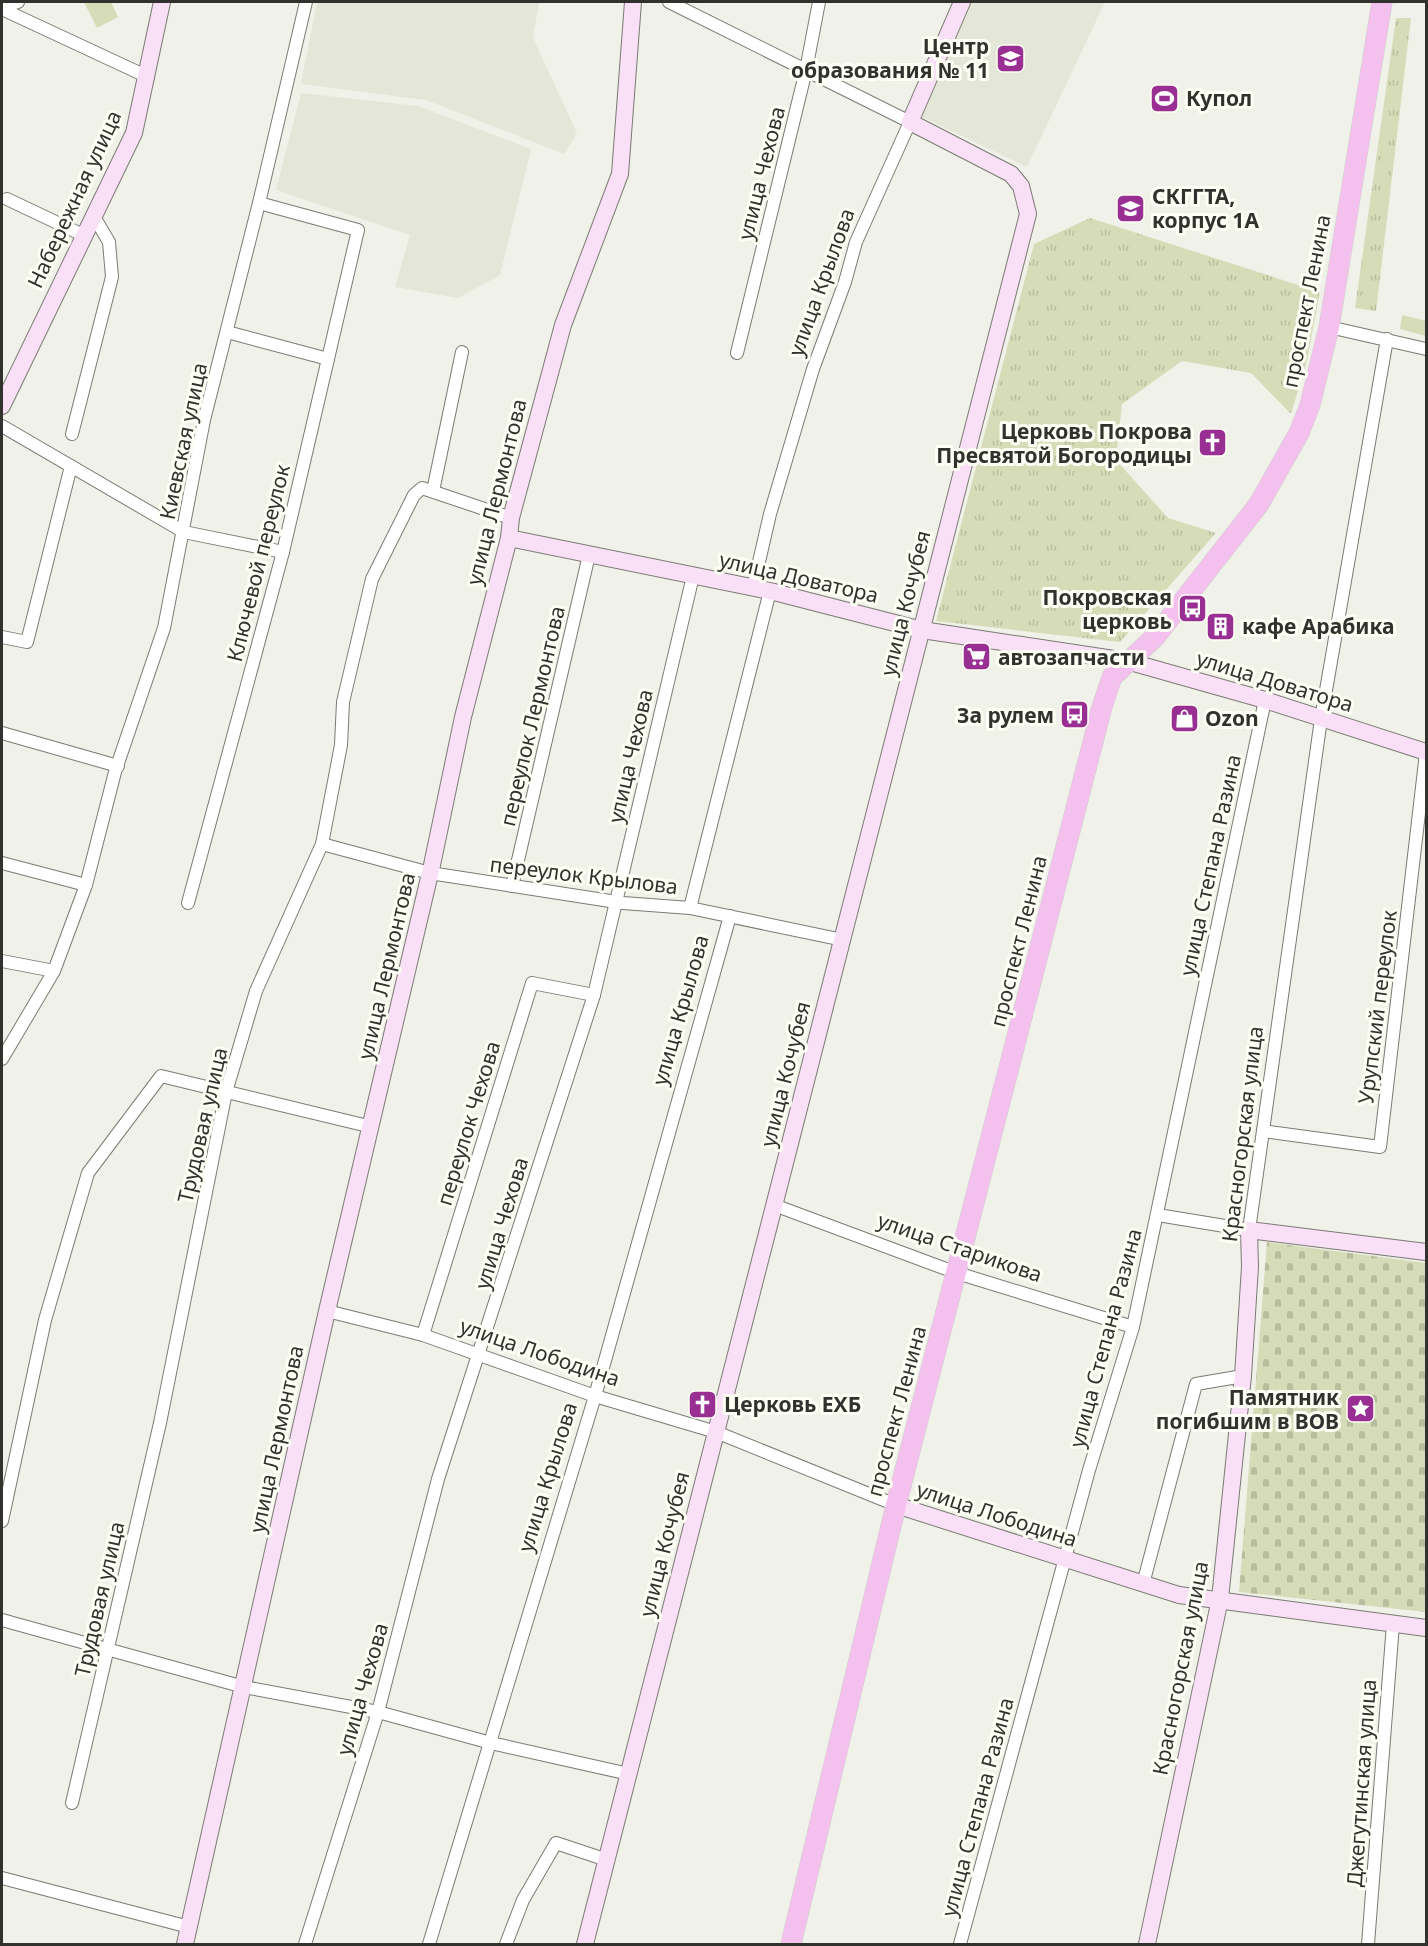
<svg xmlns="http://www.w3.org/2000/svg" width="1428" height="1946" font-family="'Noto Sans',sans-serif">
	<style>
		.built { fill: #e4e6d7 }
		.grass { fill: #d7dcb8 }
		.cemetery { fill: url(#cemetery-stones) }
		.park { fill: url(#park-tufts) }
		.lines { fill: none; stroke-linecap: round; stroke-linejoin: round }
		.street-casing { stroke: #7a7b73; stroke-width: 14 }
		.secondary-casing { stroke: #7a7b73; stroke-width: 18 }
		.primary-casing { stroke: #cececd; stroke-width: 21 }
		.street { stroke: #fff; stroke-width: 12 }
		.secondary { stroke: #f9e0f6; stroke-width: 16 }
		.primary { stroke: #f4c1ee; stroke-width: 20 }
		.labels { text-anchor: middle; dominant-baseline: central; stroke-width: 6; stroke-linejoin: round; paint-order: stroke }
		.poi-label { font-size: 21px; font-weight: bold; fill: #31322e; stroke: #fdfff5; text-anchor: start }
		.street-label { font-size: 21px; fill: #31322e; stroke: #fdfff5 }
	</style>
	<defs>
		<pattern id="cemetery-stones" width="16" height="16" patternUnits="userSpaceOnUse" patternTransform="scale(1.5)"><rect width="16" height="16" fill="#d7dcb8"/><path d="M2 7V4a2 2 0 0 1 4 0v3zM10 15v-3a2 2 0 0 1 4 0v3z" fill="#b9bd9e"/></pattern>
		<pattern id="park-tufts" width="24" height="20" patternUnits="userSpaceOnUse" patternTransform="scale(1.5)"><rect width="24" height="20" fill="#d7dcb8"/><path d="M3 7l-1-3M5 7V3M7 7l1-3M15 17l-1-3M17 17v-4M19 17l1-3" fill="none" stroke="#b9bd9e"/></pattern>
	</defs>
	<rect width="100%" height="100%" fill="#f0f1e8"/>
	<g class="built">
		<path d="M 317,2 L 539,2 L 533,38 L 577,133 L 564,154 L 426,100 L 301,84 Z"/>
		<path d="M 969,2 L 1105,2 L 1027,167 L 916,114 Z"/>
		<path d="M 301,93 L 418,106 L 531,149 L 500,275 L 458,298 L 395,287 L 410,235 L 276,190 Z"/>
	</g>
	<path class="grass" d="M 84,2 L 111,2 L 118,17 L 97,28 Z"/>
	<path class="cemetery" d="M 1267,1242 L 1426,1263 L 1426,1612 L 1239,1592 Z"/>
	<g class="park">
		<path d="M 1396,18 L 1411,18 L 1376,311 L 1355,308 Z"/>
		<path d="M 1090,218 L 1320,292 L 1307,360 L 1291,414 L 1251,373 L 1182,361 L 1122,404 L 1116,460 L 1168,518 L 1216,533 L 1120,642 L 936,621 L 1034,244 Z"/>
		<path d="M 1402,315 L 1426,321 L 1426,336 L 1400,329 Z"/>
	</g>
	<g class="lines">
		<defs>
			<g id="street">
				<path d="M 669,2 L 910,122 L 856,242 L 845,282 L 813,369 L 770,514 L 753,588"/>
				<path d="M 2,8 L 18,2"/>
				<path d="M 2,9 L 148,77"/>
				<path d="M 7,199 L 83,235"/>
				<path d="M 1329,327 L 1426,349"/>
				<path d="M 227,332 L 328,359"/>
				<path d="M 737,353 L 806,70 L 819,2"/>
				<path d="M 2,426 L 184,532 L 283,552"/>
				<path d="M 72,434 L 112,277 L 109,242 L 93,215"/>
				<path d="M 433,491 L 462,352"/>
				<path d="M 2,637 L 27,642 L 71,466"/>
				<path d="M 2,733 L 118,766"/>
				<path d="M 322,844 L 430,873 L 623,903 L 690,908 L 843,940"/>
				<path d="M 2,863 L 86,885"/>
				<path d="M 512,886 L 589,555"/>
				<path d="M 188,903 L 283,552 L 358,230 L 259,203"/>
				<path d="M 690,908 L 770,591"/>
				<path d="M 2,961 L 54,971"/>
				<path d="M 2,1059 L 54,971 L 86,885 L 115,772 L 164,628 L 204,420 L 259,203 L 306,2"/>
				<path d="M 1263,1131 L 1380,1147 L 1426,753"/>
				<path d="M 774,1205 L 957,1273 L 1133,1327"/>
				<path d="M 1158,1215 L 1249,1230 L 1321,719 L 1387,339"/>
				<path d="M 327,1311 L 423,1335 L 595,1396 L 716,1432 L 896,1505"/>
				<path d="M 423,1335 L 532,983 L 594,995"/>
				<path d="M 2,1521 L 45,1320 L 88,1173 L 161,1076 L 372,1127"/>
				<path d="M 1143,1584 L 1196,1384 L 1243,1376"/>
				<path d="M 2,1620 L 244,1687 L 378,1712 L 491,1743 L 629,1774"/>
				<path d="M 72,1803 L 160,1423 L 226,1092 L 256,991 L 322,844 L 341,745 L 343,702 L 372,579 L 414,495 L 422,488 L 511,518"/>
				<path d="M 2,1878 L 189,1927"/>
				<path d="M 305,1944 L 378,1712 L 438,1479 L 594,995 L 693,576"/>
				<path d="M 429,1944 L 595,1396 L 730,916"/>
				<path d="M 506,1944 L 523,1900 L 556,1843 L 607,1860"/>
				<path d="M 960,1944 L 1089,1470 L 1133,1327 L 1265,700"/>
				<path d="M 1368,1944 L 1393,1624"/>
			</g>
			<g id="secondary">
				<path d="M 2,406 L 134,133 L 162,2"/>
				<path d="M 509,538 L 770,591 L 922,630 L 1127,661 L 1265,700 L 1426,752"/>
				<path d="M 896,1505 L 1179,1595 L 1426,1628"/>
				<path d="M 185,1944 L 327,1311 L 432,865 L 463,717 L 509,538 L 511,518 L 563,325 L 620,174 L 633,2"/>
				<path d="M 585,1944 L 1028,214 L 1021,186 L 1011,174 L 910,122 L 962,2"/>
				<path d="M 1147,1944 L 1220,1599 L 1243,1376 L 1250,1267 L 1249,1230 L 1426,1252"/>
			</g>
			<path id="primary" d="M 791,1944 L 896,1505 L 1102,707 L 1112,677 L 1155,637 L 1259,504 L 1299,433 L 1310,405 L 1329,327 L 1382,2"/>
		</defs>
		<use href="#street" class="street-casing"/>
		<use href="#secondary" class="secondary-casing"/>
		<use href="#primary" class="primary-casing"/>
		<use href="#street" class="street"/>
		<use href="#secondary" class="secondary"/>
		<use href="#primary" class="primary"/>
	</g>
	<defs>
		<symbol id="school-square" viewBox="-11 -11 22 22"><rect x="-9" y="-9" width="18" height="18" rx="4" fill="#992f92" stroke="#fdfff5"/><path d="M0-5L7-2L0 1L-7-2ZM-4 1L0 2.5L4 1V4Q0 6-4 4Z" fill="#fff"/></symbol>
		<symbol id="stadium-square" viewBox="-11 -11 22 22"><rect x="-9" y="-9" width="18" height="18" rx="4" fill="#992f92" stroke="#fdfff5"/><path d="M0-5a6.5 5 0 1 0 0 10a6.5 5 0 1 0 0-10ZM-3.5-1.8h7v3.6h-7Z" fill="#fff"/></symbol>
		<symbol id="university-square" viewBox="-11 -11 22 22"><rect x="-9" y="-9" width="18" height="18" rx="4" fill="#992f92" stroke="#fdfff5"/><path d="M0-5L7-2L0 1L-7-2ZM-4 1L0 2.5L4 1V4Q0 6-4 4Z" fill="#fff"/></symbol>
		<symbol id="church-square" viewBox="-11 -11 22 22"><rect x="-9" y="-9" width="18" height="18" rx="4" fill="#992f92" stroke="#fdfff5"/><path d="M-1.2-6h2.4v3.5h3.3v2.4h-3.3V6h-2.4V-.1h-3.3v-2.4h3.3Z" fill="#fff"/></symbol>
		<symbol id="bus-square" viewBox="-11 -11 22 22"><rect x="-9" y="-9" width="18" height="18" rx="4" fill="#992f92" stroke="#fdfff5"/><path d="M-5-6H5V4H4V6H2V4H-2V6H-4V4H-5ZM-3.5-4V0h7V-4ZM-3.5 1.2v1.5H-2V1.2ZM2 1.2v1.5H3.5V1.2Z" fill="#fff"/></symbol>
		<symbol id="building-square" viewBox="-11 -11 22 22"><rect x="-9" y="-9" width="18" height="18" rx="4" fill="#992f92" stroke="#fdfff5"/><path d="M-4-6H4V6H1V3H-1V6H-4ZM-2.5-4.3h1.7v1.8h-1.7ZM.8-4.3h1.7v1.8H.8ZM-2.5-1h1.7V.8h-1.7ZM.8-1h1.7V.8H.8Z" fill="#fff"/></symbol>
		<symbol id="supermarket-square" viewBox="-11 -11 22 22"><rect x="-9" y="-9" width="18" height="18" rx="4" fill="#992f92" stroke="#fdfff5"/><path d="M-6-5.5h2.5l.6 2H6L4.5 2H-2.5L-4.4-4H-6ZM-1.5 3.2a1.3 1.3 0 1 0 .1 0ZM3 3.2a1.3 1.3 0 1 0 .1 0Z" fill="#fff"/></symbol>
		<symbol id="shop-square" viewBox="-11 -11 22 22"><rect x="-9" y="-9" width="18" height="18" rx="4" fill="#992f92" stroke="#fdfff5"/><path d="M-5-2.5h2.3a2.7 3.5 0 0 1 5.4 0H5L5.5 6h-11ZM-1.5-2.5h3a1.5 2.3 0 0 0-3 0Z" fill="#fff"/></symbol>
		<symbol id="sight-square" viewBox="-11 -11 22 22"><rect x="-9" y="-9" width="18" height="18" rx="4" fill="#992f92" stroke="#fdfff5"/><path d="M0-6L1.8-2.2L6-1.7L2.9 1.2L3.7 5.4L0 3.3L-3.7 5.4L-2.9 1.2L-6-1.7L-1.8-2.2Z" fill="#fff"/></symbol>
	</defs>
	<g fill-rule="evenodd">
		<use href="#school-square" x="994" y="42" width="33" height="33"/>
		<use href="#stadium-square" x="1148" y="82" width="33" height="33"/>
		<use href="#university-square" x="1114" y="192" width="33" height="33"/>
		<use href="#church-square" x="1196" y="426" width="33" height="33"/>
		<use href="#bus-square" x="1176" y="592" width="33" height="33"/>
		<use href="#building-square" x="1204" y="610" width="33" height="33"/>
		<use href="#supermarket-square" x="960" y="640" width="33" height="33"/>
		<use href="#bus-square" x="1058" y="698" width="33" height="33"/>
		<use href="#shop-square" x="1168" y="702" width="33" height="33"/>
		<use href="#church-square" x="686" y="1388" width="33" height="33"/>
		<use href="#sight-square" x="1344" y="1392" width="33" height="33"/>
	</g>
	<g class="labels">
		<g class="poi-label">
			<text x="989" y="46" text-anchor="end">Центр<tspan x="989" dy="24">образования № 11</tspan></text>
			<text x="1186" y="98">Купол</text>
			<text x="1152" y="196">СКГГТА,<tspan x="1152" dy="24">корпус 1А</tspan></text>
			<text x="1192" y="431" text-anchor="end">Церковь Покрова<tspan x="1192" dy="24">Пресвятой Богородицы</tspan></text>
			<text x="1172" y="597" text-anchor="end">Покровская<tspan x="1172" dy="24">церковь</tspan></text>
			<text x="1242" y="626">кафе Арабика</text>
			<text x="998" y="657">автозапчасти</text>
			<text x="1054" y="715" text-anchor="end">За рулем</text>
			<text x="1205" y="718">Ozon</text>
			<text x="1339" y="1397" text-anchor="end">Памятник<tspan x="1339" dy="24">погибшим в ВОВ</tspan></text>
			<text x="724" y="1404">Церковь ЕХБ</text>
		</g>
		<g class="street-label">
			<text transform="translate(761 173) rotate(-76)">улица Чехова</text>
			<text transform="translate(74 199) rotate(-65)">Набережная улица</text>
			<text transform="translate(821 282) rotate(-70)">улица Крылова</text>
			<text transform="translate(1306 301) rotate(-79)">проспект Ленина</text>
			<text transform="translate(183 441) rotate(-78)">Киевская улица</text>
			<text transform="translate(496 492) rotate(-76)">улица Лермонтова</text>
			<text transform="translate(258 563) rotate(-76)">Ключевой переулок</text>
			<text transform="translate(799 577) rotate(13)">улица Доватора</text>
			<text transform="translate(905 603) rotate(-76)">улица Кочубея</text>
			<text transform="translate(1275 681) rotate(17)">улица Доватора</text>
			<text transform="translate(532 716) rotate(-77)">переулок Лермонтова</text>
			<text transform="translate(630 756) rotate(-77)">улица Чехова</text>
			<text transform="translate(1210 865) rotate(-78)">улица Степана Разина</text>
			<text transform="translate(584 875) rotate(7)">переулок Крылова</text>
			<text transform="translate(1018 941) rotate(-76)">проспект Ленина</text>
			<text transform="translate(386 966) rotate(-77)">улица Лермонтова</text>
			<text transform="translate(1377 1007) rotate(-83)">Урупский переулок</text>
			<text transform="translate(680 1010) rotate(-74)">улица Крылова</text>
			<text transform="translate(785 1074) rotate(-76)">улица Кочубея</text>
			<text transform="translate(468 1123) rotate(-73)">переулок Чехова</text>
			<text transform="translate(202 1125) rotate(-77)">Трудовая улица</text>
			<text transform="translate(1242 1134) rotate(-83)">Красногорская улица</text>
			<text transform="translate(501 1223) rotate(-73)">улица Чехова</text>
			<text transform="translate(960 1247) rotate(19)">улица Старикова</text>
			<text transform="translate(1105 1338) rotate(-75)">улица Степана Разина</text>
			<text transform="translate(540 1352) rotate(19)">улица Лободина</text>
			<text transform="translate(896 1411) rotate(-75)">проспект Ленина</text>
			<text transform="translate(276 1439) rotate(-78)">улица Лермонтова</text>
			<text transform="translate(547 1477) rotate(-73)">улица Крылова</text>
			<text transform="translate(997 1514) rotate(18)">улица Лободина</text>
			<text transform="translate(664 1544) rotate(-76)">улица Кочубея</text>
			<text transform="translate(99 1599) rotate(-77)">Трудовая улица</text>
			<text transform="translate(1180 1668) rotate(-79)">Красногорская улица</text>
			<text transform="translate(362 1689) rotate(-74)">улица Чехова</text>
			<text transform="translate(1361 1783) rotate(-86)">Джегутинская улица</text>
			<text transform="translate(977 1807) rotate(-75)">улица Степана Разина</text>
		</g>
	</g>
	<rect width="1428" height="1946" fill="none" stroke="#31322e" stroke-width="6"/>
</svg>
